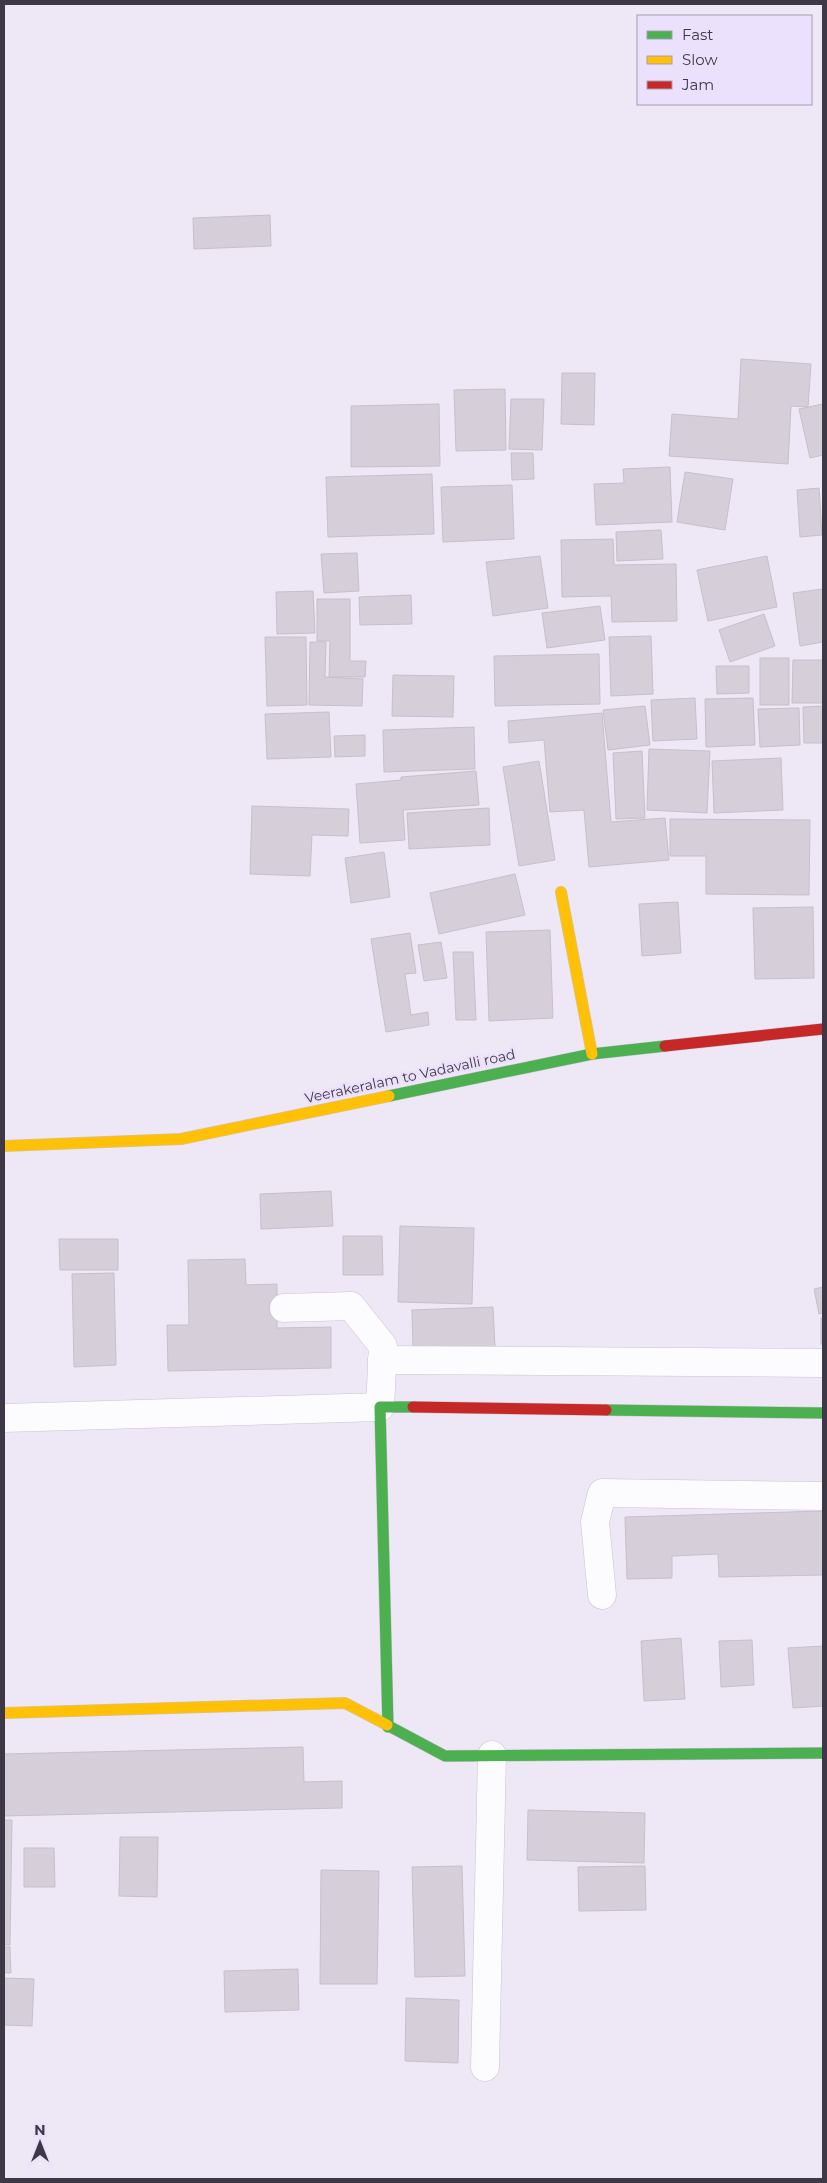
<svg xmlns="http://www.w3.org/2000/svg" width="827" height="2183" font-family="Montserrat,sans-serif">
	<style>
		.building { fill: #d6ced9; stroke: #c8bfcb }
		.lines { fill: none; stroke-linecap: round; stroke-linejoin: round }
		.street-casing { stroke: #cac4d1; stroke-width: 29 }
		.fast-casing { stroke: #cac4d1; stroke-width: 12 }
		.slow-casing { stroke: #cac4d1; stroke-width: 12 }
		.jam-casing { stroke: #cac4d1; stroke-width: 12 }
		.street { stroke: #fcfbfe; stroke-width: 28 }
		.fast { stroke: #4caf50; stroke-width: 11 }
		.slow { stroke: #ffc107; stroke-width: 11 }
		.jam { stroke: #c62828; stroke-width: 11 }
		.labels { text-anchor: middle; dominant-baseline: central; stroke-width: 5; stroke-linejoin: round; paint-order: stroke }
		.street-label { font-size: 14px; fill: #3e3846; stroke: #ece1fc }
	</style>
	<rect width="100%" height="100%" fill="#ede7f6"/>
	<g class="building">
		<path d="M 270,215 L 271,246 L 194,249 L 193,218 Z"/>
		<path d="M 741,359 L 811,364 L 808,407 L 791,406 L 788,464 L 669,456 L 672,414 L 738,419 Z"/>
		<path d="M 562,373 L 595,373 L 594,425 L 561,424 Z"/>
		<path d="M 505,389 L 506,450 L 456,451 L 454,390 Z"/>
		<path d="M 511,399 L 544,399 L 542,450 L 509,449 Z"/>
		<path d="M 439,404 L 440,466 L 351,467 L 351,406 Z"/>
		<path d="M 823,404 L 823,455 L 810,458 L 799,409 Z"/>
		<path d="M 511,453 L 533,453 L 534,479 L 512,480 Z"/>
		<path d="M 670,467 L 672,522 L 596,525 L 594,484 L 624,483 L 623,469 Z"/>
		<path d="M 685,472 L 733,479 L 725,530 L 677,522 Z"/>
		<path d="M 432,474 L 434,534 L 328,537 L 326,477 Z"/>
		<path d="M 512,485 L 514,539 L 443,542 L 441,487 Z"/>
		<path d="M 819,488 L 822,535 L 800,537 L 797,490 Z"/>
		<path d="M 661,530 L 663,559 L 617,561 L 616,532 Z"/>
		<path d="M 613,539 L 614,565 L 676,564 L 677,621 L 612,622 L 611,596 L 562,597 L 561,540 Z"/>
		<path d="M 357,553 L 359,591 L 324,593 L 321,554 Z"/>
		<path d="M 540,556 L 548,608 L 493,616 L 486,562 Z"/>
		<path d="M 767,556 L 777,607 L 708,621 L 697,570 Z"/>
		<path d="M 823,589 L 823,642 L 800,646 L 793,593 Z"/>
		<path d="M 313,591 L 315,633 L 277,634 L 276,592 Z"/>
		<path d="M 411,595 L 412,624 L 360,625 L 359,597 Z"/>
		<path d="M 317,599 L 350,599 L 350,661 L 366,661 L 365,677 L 329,677 L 330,641 L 317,641 Z"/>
		<path d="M 600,606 L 605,640 L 547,648 L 542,613 Z"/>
		<path d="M 764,614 L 775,646 L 730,662 L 719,630 Z"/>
		<path d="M 651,636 L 653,694 L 611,696 L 609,637 Z"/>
		<path d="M 265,637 L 306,637 L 307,705 L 267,706 Z"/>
		<path d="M 310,642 L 326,642 L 325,677 L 363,679 L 362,706 L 309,705 Z"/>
		<path d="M 599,654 L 600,704 L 495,706 L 494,656 Z"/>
		<rect x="760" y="658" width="29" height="47"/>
		<path d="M 793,660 L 823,660 L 823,703 L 792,703 Z"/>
		<path d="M 716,666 L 749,666 L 749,693 L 717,694 Z"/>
		<path d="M 393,675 L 454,676 L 453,717 L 392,716 Z"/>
		<path d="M 695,698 L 697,739 L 653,741 L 651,700 Z"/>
		<path d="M 753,698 L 755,745 L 706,747 L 705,699 Z"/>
		<path d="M 645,706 L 650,745 L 608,750 L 603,710 Z"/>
		<path d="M 823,706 L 823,743 L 804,743 L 803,707 Z"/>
		<path d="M 799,708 L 800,745 L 760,747 L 758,709 Z"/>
		<path d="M 329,712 L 331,757 L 267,759 L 265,714 Z"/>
		<path d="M 602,713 L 611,822 L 665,818 L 669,860 L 589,867 L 584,810 L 550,812 L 544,740 L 509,743 L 508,721 Z"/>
		<path d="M 474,727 L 475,769 L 384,772 L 383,730 Z"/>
		<path d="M 365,735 L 365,756 L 335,757 L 334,736 Z"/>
		<path d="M 649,749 L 710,751 L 707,813 L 647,810 Z"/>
		<path d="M 642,751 L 645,818 L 616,819 L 613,753 Z"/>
		<path d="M 781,758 L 783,810 L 714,813 L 712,761 Z"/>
		<path d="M 539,761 L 555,860 L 519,866 L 503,767 Z"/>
		<path d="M 476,771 L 479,805 L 403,810 L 405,840 L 360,843 L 356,784 L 401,780 L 401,777 Z"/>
		<path d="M 252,806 L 349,809 L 348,836 L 312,835 L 310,876 L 250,874 Z"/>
		<path d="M 489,808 L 490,845 L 409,849 L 407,813 Z"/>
		<path d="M 670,819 L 810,820 L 809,895 L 706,894 L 706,856 L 670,856 Z"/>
		<path d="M 384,852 L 390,897 L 351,903 L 345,858 Z"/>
		<path d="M 515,874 L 525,915 L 439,934 L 430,893 Z"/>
		<path d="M 678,902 L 681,953 L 642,956 L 639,904 Z"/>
		<path d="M 813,907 L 814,978 L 755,979 L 753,908 Z"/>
		<path d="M 550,930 L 553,1018 L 489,1021 L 486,932 Z"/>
		<path d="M 410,933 L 416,973 L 405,974 L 411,1015 L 428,1012 L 429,1025 L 386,1032 L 371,939 Z"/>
		<path d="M 441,942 L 447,978 L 424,981 L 418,945 Z"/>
		<path d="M 453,952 L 473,952 L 476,1020 L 456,1020 Z"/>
		<path d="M 331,1191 L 333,1226 L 261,1229 L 260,1194 Z"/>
		<path d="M 400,1226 L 474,1228 L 472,1304 L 398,1302 Z"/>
		<path d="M 343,1236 L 382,1236 L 383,1275 L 343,1275 Z"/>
		<path d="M 59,1239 L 118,1239 L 118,1270 L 60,1270 Z"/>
		<path d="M 245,1259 L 246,1285 L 277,1284 L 277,1328 L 331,1327 L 331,1368 L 168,1371 L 167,1325 L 189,1325 L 188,1260 Z"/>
		<path d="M 114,1273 L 116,1365 L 74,1367 L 72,1274 Z"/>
		<path d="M 823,1287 L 823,1313 L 819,1314 L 814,1289 Z"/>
		<path d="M 493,1307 L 495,1347 L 413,1350 L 412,1310 Z"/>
		<rect x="821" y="1318" width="2" height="26"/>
		<path d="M 823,1511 L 823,1575 L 719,1577 L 718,1554 L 672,1556 L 672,1578 L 627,1579 L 625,1517 Z"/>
		<path d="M 681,1638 L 685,1699 L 644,1701 L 641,1641 Z"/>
		<path d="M 752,1640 L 754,1685 L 721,1687 L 719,1641 Z"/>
		<path d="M 823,1646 L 823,1706 L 793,1708 L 788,1648 Z"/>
		<path d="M 303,1747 L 304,1782 L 342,1781 L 342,1808 L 4,1816 L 4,1754 Z"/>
		<path d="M 528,1810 L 645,1813 L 644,1863 L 527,1860 Z"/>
		<path d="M 4,1820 L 12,1820 L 10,1945 L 4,1945 Z"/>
		<path d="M 120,1837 L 158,1837 L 157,1897 L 119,1896 Z"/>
		<path d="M 24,1848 L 54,1848 L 55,1887 L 24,1887 Z"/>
		<path d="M 462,1866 L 465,1976 L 415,1977 L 412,1867 Z"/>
		<path d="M 645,1866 L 646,1910 L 579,1911 L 578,1867 Z"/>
		<path d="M 321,1870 L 379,1871 L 377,1984 L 320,1984 Z"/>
		<path d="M 4,1947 L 10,1947 L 11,1973 L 4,1973 Z"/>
		<path d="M 298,1969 L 299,2010 L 225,2012 L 224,1971 Z"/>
		<path d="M 4,1978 L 34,1979 L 32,2026 L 4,2025 Z"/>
		<path d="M 406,1998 L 459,2000 L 458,2063 L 405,2061 Z"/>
	</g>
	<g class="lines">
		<defs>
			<g id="street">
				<path d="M 382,1360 L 823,1363"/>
				<path d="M 4,1418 L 380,1407 L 383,1346 L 351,1306 L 284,1308"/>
				<path d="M 602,1595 L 595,1522 L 602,1493 L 823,1496"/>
				<path d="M 485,2067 L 492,1755"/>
			</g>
			<g id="fast">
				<path d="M 389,1096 L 592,1054 L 665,1046"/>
				<path d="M 606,1410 L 823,1413"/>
				<path d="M 387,1725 L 445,1756 L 823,1753"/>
				<path d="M 388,1727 L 380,1407 L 413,1407"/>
			</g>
			<g id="slow">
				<path d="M 561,892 L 592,1054"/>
				<path d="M 4,1146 L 181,1139 L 389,1096"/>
				<path d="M 4,1713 L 345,1703 L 387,1725"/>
			</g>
			<g id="jam">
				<path d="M 665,1046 L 823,1029"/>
				<path d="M 413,1407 L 606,1410"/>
			</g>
		</defs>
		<use href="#street" class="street-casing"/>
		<use href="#fast" class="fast-casing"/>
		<use href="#slow" class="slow-casing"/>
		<use href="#jam" class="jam-casing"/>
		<use href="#street" class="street"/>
		<use href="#fast" class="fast"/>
		<use href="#slow" class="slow"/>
		<use href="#jam" class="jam"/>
	</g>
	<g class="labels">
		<g class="street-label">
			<text transform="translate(410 1076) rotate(-12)">Veerakeralam to Vadavalli road</text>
		</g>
	</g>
	<rect width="827" height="2183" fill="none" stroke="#3e3846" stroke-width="10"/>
	<rect x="637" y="15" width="175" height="90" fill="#ece1fc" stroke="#a69db3"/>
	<rect x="647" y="31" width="25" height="8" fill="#4caf50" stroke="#a69db3"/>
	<text x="682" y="40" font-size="15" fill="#3e3846">Fast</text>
	<rect x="647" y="56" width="25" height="8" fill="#ffc107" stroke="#a69db3"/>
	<text x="682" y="65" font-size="15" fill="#3e3846">Slow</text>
	<rect x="647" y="81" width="25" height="8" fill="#c62828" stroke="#a69db3"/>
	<text x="682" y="90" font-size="15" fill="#3e3846">Jam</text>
	<g transform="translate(40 2143)" stroke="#ece1fc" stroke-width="4" paint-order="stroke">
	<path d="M0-4L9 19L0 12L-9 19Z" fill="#3e3846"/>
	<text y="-8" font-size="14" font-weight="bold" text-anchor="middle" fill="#3e3846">N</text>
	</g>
</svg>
